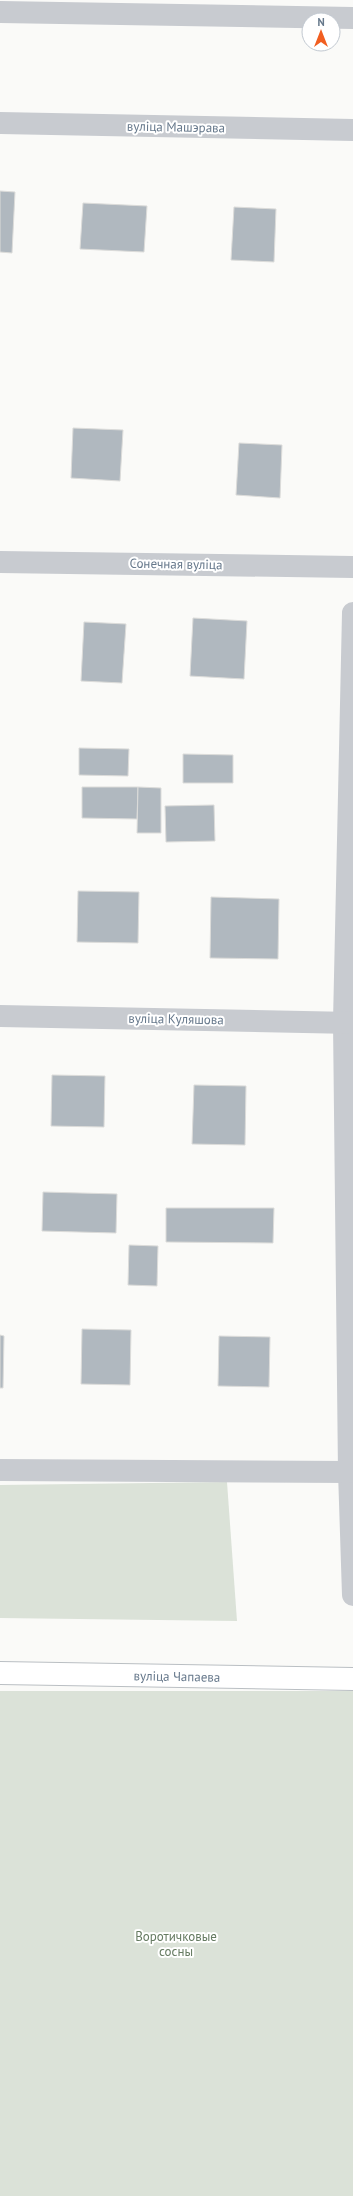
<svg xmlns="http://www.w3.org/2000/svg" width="353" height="2196" font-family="'PT Sans',sans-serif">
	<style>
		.green { fill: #dbe2d8 }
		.building { fill: #b0b8bf; stroke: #dcdcda }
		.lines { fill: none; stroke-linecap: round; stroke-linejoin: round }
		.major-casing { stroke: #babfc3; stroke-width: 24 }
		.minor { stroke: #c8cbd0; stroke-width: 22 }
		.major { stroke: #fff; stroke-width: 22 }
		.labels { text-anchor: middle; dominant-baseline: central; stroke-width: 4; stroke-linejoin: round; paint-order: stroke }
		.street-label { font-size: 13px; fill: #66788b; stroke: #fff }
		.park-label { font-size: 13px; fill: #667b62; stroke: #fff }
	</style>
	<rect width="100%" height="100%" fill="#fafaf8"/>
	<g class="green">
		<path d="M 227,1482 L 237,1621 L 0,1618 L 0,1485 Z"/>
		<rect x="0" y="1691" width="353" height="505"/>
	</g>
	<g class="building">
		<path d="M 0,191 L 15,192 L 12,253 L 0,252 Z"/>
		<path d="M 83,203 L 147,206 L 144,252 L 80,249 Z"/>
		<path d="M 234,207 L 276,209 L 274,262 L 231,260 Z"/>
		<path d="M 73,428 L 123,430 L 120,481 L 71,478 Z"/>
		<path d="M 239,443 L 282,445 L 280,498 L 236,495 Z"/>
		<path d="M 193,618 L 247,621 L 244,679 L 190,676 Z"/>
		<path d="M 84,622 L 126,624 L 122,683 L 81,681 Z"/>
		<path d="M 79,748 L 129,749 L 128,776 L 79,775 Z"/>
		<path d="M 183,754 L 233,755 L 233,783 L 183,783 Z"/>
		<path d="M 82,787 L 138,787 L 137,819 L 82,818 Z"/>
		<path d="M 138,787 L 161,788 L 161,833 L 137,833 Z"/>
		<path d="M 214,805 L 215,841 L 166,842 L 165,806 Z"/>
		<path d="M 78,891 L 139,892 L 138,943 L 77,942 Z"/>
		<path d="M 211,897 L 279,899 L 278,959 L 210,958 Z"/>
		<path d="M 52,1075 L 105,1076 L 104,1127 L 51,1126 Z"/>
		<path d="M 194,1085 L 246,1086 L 245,1145 L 192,1144 Z"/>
		<path d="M 43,1192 L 117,1194 L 116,1233 L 42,1231 Z"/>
		<path d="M 166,1208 L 274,1208 L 273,1243 L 166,1242 Z"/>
		<path d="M 129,1245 L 158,1246 L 157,1286 L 128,1285 Z"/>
		<path d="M 82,1329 L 131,1330 L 130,1385 L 81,1384 Z"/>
		<path d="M 0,1335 L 4,1336 L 3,1388 L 0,1388 Z"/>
		<path d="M 219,1336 L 270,1337 L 269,1387 L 218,1386 Z"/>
	</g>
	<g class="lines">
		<defs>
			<g id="major">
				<path id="s1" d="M 0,1673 L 353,1679"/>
			</g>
		</defs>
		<use href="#major" class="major-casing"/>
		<g class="minor">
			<path d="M 0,12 L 353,18"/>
			<path d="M 0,123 L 353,130"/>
			<path d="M 0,562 L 353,567"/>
			<path d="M 353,613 L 344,1022 L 349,1472 L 353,1595"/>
			<path d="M 0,1016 L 353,1023"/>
			<path d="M 0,1470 L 349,1472"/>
		</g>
		<use href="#major" class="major"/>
	</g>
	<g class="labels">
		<g class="street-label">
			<text transform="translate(176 127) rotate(1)">вуліца Машэрава</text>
			<text transform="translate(176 564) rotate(1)">Сонечная вуліца</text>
			<text transform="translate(176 1019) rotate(1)">вуліца Куляшова</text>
			<text stroke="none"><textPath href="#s1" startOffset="177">вуліца Чапаева</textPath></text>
		</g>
		<g class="park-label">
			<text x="176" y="1936">Воротичковые<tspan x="176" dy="15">сосны</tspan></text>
		</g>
	</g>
	<g transform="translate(321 32)"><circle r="19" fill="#ffffff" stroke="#c2c9d1"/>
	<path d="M0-3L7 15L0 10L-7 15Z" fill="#f15e20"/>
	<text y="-6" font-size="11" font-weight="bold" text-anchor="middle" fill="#66788b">N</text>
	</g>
</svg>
